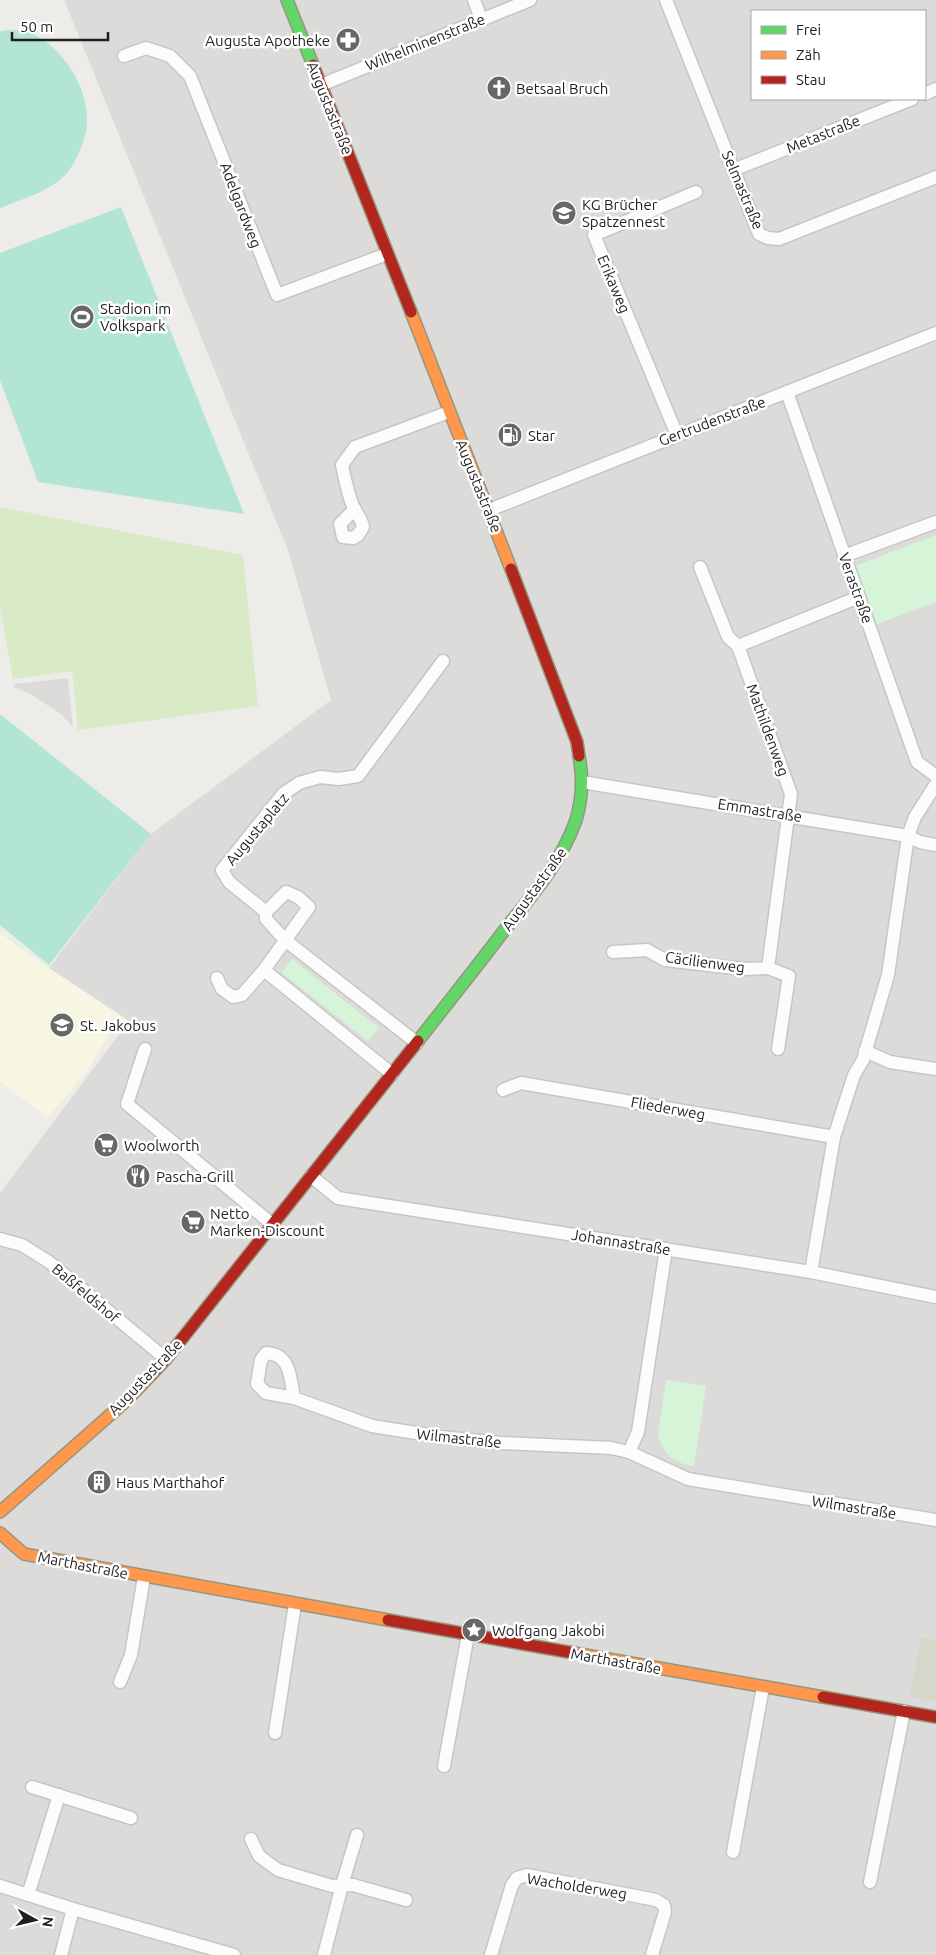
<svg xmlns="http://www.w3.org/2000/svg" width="936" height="1955" font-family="Ubuntu,sans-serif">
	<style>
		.residential { fill: #dcdbd9; fill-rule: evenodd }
		.education { fill: #f6f6e3 }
		.construction { fill: #d6d7c9 }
		.grass { fill: #d8ebc6 }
		.park { fill: #d5f4d8 }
		.pitch { fill: #b2e5d3 }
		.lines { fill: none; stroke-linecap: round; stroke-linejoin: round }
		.street-casing { stroke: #c6c6c4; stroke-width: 15 }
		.fast-casing { stroke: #949780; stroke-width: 14 }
		.slow-casing { stroke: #949780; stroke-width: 14 }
		.jam-casing { stroke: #949780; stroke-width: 14 }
		.street { stroke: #fcfcfc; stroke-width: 12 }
		.fast { stroke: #63d668; stroke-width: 11 }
		.slow { stroke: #ff974d; stroke-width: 11 }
		.jam { stroke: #b3261e; stroke-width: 11 }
		.labels { text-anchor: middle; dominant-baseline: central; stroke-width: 5; stroke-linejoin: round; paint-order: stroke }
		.poi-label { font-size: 15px; fill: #1f1f1f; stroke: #fff; text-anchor: start }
		.street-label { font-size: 15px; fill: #1f1f1f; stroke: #fff }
	</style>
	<rect width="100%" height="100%" fill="#edece8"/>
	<g class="residential">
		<path d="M 64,0 L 936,0 L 936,1955 L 0,1955 L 0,1193 L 129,1021 L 49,968 L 151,834 L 331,700 L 289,553 ZM 752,11 L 925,11 L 925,99 L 752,99 Z"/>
		<path d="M 68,678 L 73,727 L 62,715 L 32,695 L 14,687 L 14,684 Z"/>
	</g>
	<path class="education" d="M 0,933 L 49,968 L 129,1021 L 112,1030 L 87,1071 L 48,1118 L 0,1082 Z"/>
	<path class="construction" d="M 921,1637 L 936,1640 L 936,1701 L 910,1697 Z"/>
	<path class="grass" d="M 0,507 L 243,555 L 258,706 L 78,730 L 72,671 L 13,679 L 0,607 Z"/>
	<g class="park">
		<path d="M 936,535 L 936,602 L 877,624 L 855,566 Z"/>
		<path d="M 292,959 L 379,1028 L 368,1041 L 282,973 Z"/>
		<path d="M 666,1380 L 706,1386 L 694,1466 C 674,1463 662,1454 658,1434 Z"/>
	</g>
	<g class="pitch">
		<path d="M 8,30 C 14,30 21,30 27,32 C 61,43 89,87 87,123 C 86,138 79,156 70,169 C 54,191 24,198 0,208 L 0,31 Z"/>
		<path d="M 121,207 L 244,514 L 38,482 L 0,380 L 0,253 Z"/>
		<path d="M 0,714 L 151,834 L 49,965 L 0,925 Z"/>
	</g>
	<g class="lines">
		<defs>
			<g id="street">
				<path d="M 474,0 L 481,19"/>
				<path d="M 666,0 L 759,234 L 768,238 L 779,239 L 936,177"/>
				<path d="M 124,56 L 146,48 L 170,56 L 190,76 L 277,295 L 387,254"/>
				<path d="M 321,85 L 530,0"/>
				<path d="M 925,94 L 936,89"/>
				<path d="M 733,170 L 912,99"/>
				<path d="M 787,392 L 917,762 L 936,776"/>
				<path d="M 677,435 L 594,235 L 696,192"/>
				<path d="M 355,509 L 340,524 L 343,537 L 353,538 L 358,535 L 363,527 C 362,520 358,515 354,509 C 348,495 345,480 342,465 L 355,447 L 449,412"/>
				<path d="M 489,510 L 936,333"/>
				<path d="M 844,556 L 936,522"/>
				<path d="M 700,567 L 728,637 L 738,646"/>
				<path d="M 582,782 L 908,836 L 920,842 L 936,845"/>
				<path d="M 613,952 L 647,950 L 665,960 L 744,969 L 768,968 L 791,794 L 738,646 L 859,597"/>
				<path d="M 768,968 L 789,976 L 778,1049"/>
				<path d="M 264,970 L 392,1074"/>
				<path d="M 217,978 L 222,989 L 233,997 L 242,995 L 264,970 L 309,907 L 298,897 L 286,892 L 266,912"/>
				<path d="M 417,1043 L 285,940 L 266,919 L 266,912 L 229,882 L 222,870 L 283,794 L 299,783 L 320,777 L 339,779 L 358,776 L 443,661"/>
				<path d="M 145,1049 L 127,1104 L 273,1225"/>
				<path d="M 865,1051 L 890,1062 L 936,1069"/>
				<path d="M 503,1090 L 521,1083 L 834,1137"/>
				<path d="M 311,1176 L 338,1198 L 811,1272 L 936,1297"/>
				<path d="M 0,1239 L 22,1245 L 49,1262 L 166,1359"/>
				<path d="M 811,1272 L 834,1137 L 854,1075 L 863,1060 L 888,975 L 908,836 L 915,817 L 936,784"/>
				<path d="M 294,1398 C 290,1378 291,1354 266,1353 L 261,1360 L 257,1384 L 266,1393 L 294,1398 L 372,1426 L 441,1437 L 501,1443 L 611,1448 L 629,1452 L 688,1479 L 936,1520"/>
				<path d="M 629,1452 L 638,1432 L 666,1249"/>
				<path d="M 120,1682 L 131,1655 L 144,1577"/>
				<path d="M 275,1733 L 295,1604"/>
				<path d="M 444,1766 L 468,1635"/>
				<path d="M 32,1787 L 131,1818"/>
				<path d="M 251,1839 L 259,1856 L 278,1870 L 332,1886 L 353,1885 L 406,1900"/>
				<path d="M 733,1852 L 763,1687"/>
				<path d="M 870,1882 L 904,1711"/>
				<path d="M 0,1886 L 73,1909 L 234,1955"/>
				<path d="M 28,1895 L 59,1795"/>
				<path d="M 61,1955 L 73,1909"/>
				<path d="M 324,1955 L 342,1885 L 357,1835"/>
				<path d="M 491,1955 L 512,1885 L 517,1878 L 527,1875 L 656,1900 L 664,1905 L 665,1912 L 652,1955"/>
			</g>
			<g id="fast">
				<path d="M 287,0 L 313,65"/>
				<path d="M 418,1041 C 446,1005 475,969 503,932 C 530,898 561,863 576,820 C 582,800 583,777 579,756"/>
			</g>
			<g id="slow">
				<path d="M 411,312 L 511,569"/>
				<path d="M 0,1512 L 127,1400 L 151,1375"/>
				<path d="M 0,1533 L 24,1554 L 388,1620"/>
				<path d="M 574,1653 L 823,1697"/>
			</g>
			<g id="jam">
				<path d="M 313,65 L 411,312"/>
				<path d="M 511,569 L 577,742 L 579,756"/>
				<path d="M 151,1375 L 166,1359 L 418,1041"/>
				<path d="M 388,1620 L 574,1653"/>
				<path d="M 823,1697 L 936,1717"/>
			</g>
		</defs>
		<use href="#street" class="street-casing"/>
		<use href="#fast" class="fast-casing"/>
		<use href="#slow" class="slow-casing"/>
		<use href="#jam" class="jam-casing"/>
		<use href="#street" class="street"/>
		<use href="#fast" class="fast"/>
		<use href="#slow" class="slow"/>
		<use href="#jam" class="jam"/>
	</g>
	<defs>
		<symbol id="pharmacy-disc" viewBox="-11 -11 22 22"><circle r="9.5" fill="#676765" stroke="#fff"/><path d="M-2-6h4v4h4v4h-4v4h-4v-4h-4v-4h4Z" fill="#fff"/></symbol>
		<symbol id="church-disc" viewBox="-11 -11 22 22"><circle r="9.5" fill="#676765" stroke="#fff"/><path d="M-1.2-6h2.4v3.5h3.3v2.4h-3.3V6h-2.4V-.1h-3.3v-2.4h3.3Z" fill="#fff"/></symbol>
		<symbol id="school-disc" viewBox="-11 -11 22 22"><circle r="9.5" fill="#676765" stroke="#fff"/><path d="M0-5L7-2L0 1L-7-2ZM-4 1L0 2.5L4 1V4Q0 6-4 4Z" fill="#fff"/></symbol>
		<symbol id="stadium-disc" viewBox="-11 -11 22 22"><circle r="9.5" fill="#676765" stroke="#fff"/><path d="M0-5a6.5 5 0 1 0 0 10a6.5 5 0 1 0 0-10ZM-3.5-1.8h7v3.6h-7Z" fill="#fff"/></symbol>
		<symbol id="fuel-disc" viewBox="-11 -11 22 22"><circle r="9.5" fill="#676765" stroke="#fff"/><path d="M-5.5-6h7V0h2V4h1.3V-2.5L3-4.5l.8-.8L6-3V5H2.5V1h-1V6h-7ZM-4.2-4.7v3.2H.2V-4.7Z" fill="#fff"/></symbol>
		<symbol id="supermarket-disc" viewBox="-11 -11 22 22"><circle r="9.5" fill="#676765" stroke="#fff"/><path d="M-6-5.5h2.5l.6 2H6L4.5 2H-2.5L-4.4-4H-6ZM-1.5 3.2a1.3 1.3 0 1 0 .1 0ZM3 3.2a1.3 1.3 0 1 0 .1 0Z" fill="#fff"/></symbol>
		<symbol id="restaurant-disc" viewBox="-11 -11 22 22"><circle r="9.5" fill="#676765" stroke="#fff"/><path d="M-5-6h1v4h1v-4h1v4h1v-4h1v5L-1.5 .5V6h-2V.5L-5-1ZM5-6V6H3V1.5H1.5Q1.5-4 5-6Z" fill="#fff"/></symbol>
		<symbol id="building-disc" viewBox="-11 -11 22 22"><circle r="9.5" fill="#676765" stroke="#fff"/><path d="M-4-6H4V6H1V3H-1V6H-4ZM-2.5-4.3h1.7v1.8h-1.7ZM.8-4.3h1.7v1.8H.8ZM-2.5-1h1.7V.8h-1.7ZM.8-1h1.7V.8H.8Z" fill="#fff"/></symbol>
		<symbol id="sight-disc" viewBox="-11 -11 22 22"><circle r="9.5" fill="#676765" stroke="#fff"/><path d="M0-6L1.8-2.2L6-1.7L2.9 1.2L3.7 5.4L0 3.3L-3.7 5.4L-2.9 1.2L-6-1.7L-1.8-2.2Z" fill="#fff"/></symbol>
	</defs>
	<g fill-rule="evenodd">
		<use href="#pharmacy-disc" x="334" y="26" width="28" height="28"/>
		<use href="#church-disc" x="485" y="74" width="28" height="28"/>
		<use href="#school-disc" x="550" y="199" width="28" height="28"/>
		<use href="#stadium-disc" x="68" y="303" width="28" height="28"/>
		<use href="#fuel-disc" x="496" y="421" width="28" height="28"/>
		<use href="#school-disc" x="48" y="1011" width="28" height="28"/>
		<use href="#supermarket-disc" x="92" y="1131" width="28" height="28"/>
		<use href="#restaurant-disc" x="124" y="1162" width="28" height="28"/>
		<use href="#supermarket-disc" x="179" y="1208" width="28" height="28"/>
		<use href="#building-disc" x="85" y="1468" width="28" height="28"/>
		<use href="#sight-disc" x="460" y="1616" width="28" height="28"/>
	</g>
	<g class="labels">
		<g class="poi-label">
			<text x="330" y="40" text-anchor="end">Augusta Apotheke</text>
			<text x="516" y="88">Betsaal Bruch</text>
			<text x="582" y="204">KG Brücher<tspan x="582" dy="17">Spatzennest</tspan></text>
			<text x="100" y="308">Stadion im<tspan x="100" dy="17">Volkspark</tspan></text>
			<text x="528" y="435">Star</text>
			<text x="80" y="1025">St. Jakobus</text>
			<text x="124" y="1145">Woolworth</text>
			<text x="156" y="1176">Pascha-Grill</text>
			<text x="210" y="1213">Netto<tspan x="210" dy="17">Marken-Discount</tspan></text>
			<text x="116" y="1482">Haus Marthahof</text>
			<text x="492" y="1630">Wolfgang Jakobi</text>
		</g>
		<g class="street-label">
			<text transform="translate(425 42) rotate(-22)">Wilhelminenstraße</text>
			<text transform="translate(330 108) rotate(68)">Augustastraße</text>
			<text transform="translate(823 134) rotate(-22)">Metastraße</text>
			<text transform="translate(743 190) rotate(67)">Selmastraße</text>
			<text transform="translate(241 205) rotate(69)">Adelgardweg</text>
			<text transform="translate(614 284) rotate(67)">Erikaweg</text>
			<text transform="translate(712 421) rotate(-21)">Gertrudenstraße</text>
			<text transform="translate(479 486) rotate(68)">Augustastraße</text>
			<text transform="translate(856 588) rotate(70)">Verastraße</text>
			<text transform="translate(768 730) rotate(70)">Mathildenweg</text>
			<text transform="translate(760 810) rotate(9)">Emmastraße</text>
			<text transform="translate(257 829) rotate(-50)">Augustaplatz</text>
			<text transform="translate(534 889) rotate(-54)">Augustastraße</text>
			<text transform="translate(705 962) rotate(8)">Cäcilienweg</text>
			<text transform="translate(668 1108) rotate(10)">Fliederweg</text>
			<text transform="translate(621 1242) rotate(9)">Johannastraße</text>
			<text transform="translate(86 1293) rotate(40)">Baßfeldshof</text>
			<text transform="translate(145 1377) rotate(-46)">Augustastraße</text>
			<text transform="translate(459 1438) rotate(6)">Wilmastraße</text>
			<text transform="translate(854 1507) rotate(9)">Wilmastraße</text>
			<text transform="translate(83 1565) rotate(11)">Marthastraße</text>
			<text transform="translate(616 1661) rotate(10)">Marthastraße</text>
			<text transform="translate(577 1886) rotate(9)">Wacholderweg</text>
		</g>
	</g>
	<rect x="751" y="10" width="175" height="90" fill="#ffffff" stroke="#a5a5a5"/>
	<rect x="761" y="26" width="25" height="8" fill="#63d668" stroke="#a5a5a5"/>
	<text x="796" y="35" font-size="15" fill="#1f1f1f">Frei</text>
	<rect x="761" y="51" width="25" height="8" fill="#ff974d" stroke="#a5a5a5"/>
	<text x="796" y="60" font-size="15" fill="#1f1f1f">Zäh</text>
	<rect x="761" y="76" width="25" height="8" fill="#b3261e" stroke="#a5a5a5"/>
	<text x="796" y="85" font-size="15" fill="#1f1f1f">Stau</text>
	<g transform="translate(35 1920) rotate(98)" stroke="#ffffff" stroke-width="4" paint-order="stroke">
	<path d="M0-4L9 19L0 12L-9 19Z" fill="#1f1f1f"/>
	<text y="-8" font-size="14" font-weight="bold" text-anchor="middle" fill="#1f1f1f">N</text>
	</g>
	<path d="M12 32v8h96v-8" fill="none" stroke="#1f1f1f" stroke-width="2.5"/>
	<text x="20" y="32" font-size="15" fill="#1f1f1f" stroke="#ffffff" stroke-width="4" paint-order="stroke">50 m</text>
</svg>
